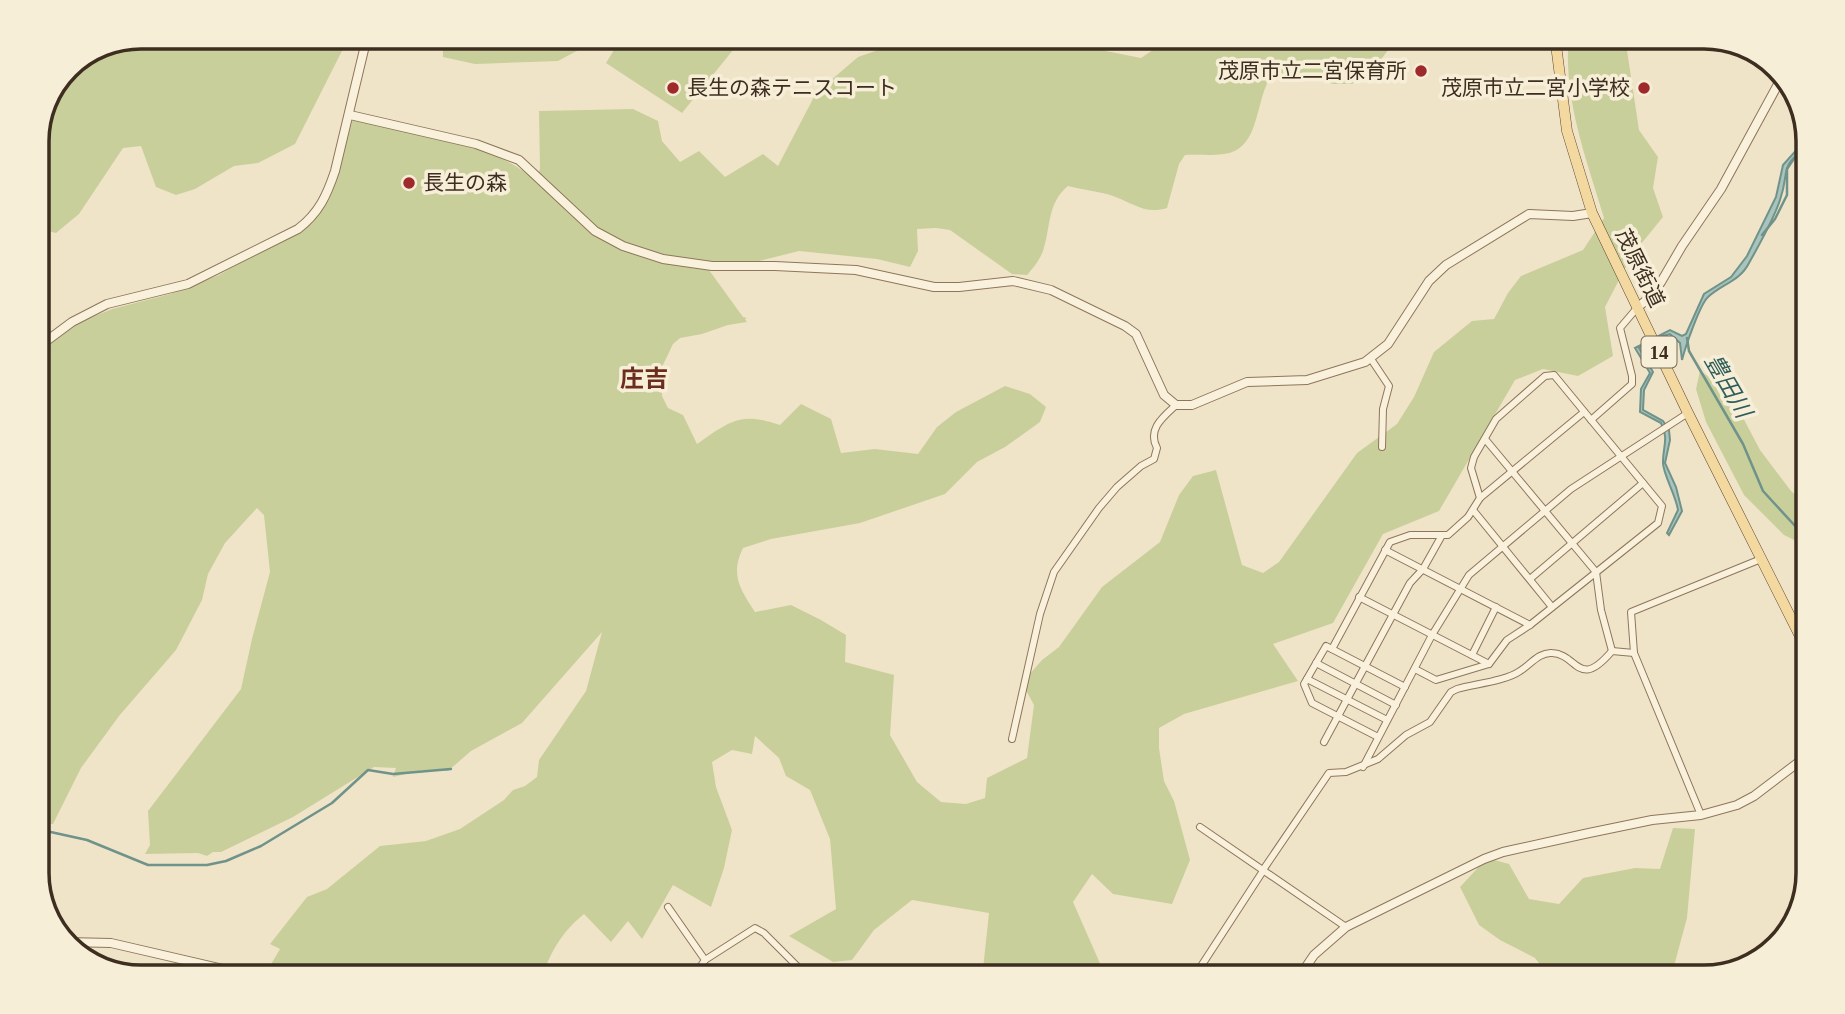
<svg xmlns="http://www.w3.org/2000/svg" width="1845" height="1014" font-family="'Times New Roman','Noto Sans JP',serif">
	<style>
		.green { fill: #c9cf9b }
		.water { fill: #a9c4bc; stroke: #6f938a; stroke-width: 2 }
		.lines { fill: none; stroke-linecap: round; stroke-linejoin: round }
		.stream { stroke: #6f938a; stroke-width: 2.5 }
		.minor-casing { stroke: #8d765c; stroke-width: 8 }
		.tertiary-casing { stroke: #8d765c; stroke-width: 10 }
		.primary-casing { stroke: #5b4430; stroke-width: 11 }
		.minor { stroke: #faf1dc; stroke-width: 6 }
		.tertiary { stroke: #faf1dc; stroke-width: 8 }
		.primary { stroke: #f3d9a0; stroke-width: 10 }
		.poi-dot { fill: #9e2a2b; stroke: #f7eed8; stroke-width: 2.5 }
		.labels { text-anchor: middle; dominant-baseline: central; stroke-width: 7; stroke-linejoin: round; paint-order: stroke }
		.shield { fill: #f7eed8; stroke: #756857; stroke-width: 2 }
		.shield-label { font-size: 19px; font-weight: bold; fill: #3d2e20 }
		.poi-label { font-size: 21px; fill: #3d2e20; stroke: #f7eed8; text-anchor: end }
		.street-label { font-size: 21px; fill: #3d2e20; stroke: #f7eed8 }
		.water-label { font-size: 23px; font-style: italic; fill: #2f5d5a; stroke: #f7eed8 }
		.quarter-label { font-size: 24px; font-weight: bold; fill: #6b2e1e; stroke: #f7eed8 }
		.rim { fill: none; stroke: #3d2e20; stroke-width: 3.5 }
	</style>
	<rect width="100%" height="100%" fill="#f0e4c8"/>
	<g class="green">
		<path d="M 141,37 L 349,37 L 295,144 L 258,163 L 234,166 L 195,189 L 176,195 L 156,187 L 141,146 L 123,148 L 79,214 L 56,233 L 37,228 L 37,134 L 67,67 Z"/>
		<path d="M 443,37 L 600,37 L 599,39 L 558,61 L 475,64 L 443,57 Z"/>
		<path d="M 622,37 L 651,37 L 666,48 L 676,37 L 719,37 L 733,50 L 682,113 L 606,63 Z"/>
		<path d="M 904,37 L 956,37 L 955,46 L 969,48 L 1012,37 L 1088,37 L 1087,39 L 1106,51 L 1141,58 L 1172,37 L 1398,37 L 1382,58 L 1352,84 L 1333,84 L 1295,71 L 1270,78 C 1255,102 1260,150 1224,154 C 1211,156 1198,154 1185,155 L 1179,164 L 1167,208 C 1145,215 1133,203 1113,196 C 1099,191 1082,190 1068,186 C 1047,203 1051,227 1043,251 C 1039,261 1034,267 1027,275 L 1012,274 L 950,230 L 936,228 L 917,229 L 918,251 L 910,267 L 877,259 L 799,251 L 739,266 L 709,270 L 743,317 L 747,318 L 745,319 L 747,322 L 728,325 L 702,334 L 680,338 L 673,344 L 662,367 L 662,396 L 668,408 L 683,415 L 697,444 C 729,422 740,411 780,425 L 801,404 L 831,419 L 841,453 L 875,449 L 918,454 L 937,427 L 956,412 L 1005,386 L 1030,394 L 1046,407 L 1040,422 L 1005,447 L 977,462 L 945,494 L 860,523 L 771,539 L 743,548 C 730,575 740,589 755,612 L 791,605 L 821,620 L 846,635 L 845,662 L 894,675 L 890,735 L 917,782 L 941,802 L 966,804 L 985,798 L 987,778 L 1027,758 L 1034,705 L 1022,683 L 1042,660 L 1059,647 L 1102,587 L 1160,542 L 1179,495 L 1193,476 L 1216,470 L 1242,565 L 1263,573 L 1279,562 L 1357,453 L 1397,424 L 1414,397 L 1434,352 L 1472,321 L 1494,319 L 1508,293 L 1521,276 L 1583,250 L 1604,218 C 1588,164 1566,107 1568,50 L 1592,41 L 1594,37 L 1625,37 L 1639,130 L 1658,157 L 1653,188 L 1663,217 L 1632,255 L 1605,307 L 1613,356 L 1578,376 L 1543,369 L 1515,380 L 1439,511 L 1383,534 L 1333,623 L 1273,644 L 1298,681 L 1184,714 L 1159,728 L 1159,748 L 1164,781 L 1174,801 L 1190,860 L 1172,904 L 1113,894 L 1092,874 L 1073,902 L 1106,977 L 953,977 L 983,969 L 989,913 L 912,900 L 874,930 L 852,960 L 833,962 L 789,936 L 836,909 L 830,839 L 810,790 L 786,776 L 779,758 L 755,736 L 752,754 L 732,750 L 712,762 L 716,787 L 732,830 L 724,868 L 711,907 L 673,885 L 642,939 L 628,921 L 611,942 L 584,914 C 562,932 551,951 542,977 L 272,977 L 267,971 L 280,949 L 270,944 L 307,897 L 327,889 L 380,846 L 426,841 L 460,829 L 504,800 L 513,790 L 525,786 L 537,777 L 539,760 L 586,691 L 602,632 L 522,723 L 471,751 L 448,771 L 423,770 L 393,777 L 396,768 L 374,767 L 293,817 L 221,852 L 213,852 L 207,856 L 198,853 L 145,854 L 150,845 L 148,811 L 241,689 L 252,639 L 270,572 L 264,515 L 257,508 L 225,543 L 208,574 L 202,600 L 176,650 L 119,716 L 81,768 L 53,824 L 50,824 L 44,835 L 37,834 L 37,355 L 75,324 L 112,309 L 170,294 L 219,275 L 309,224 L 329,199 L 353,119 C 413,132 488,140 535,180 L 540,169 L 539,111 L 633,109 L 658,121 L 662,141 L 680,162 L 699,151 L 725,177 L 763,154 L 778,166 L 816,93 L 858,57 L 904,41 Z"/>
		<path d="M 1700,371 L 1728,389 L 1760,450 L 1791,491 L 1808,505 L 1808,547 L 1784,535 L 1744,495 L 1706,422 L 1696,389 Z"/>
		<path d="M 1673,828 L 1695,829 L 1687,918 L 1671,977 L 1550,977 L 1535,958 L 1500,940 L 1479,925 L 1460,887 L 1487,858 L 1509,864 L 1529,899 L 1559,904 L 1583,878 L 1635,868 L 1660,869 Z"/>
	</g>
	<path class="water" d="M 1808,137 L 1808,145 C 1777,170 1791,168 1780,200 C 1773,221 1760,243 1749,263 C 1740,281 1722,284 1708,297 C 1700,304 1685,348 1682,360 L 1680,343 L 1670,334 L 1659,337 L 1639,348 L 1653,372 L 1644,390 L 1643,410 L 1663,421 L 1669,430 L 1670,440 L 1665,463 L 1676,487 L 1682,511 L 1669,535 L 1667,533 L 1678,510 C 1676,495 1662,472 1663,462 C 1663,447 1669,438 1661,423 L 1640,412 L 1641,389 L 1650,373 L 1635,348 L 1670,330 L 1682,336 L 1686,334 L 1704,294 L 1731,277 L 1747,256 L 1776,197 L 1783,165 Z"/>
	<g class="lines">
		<g class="stream">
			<path d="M 1762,235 L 1775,219 L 1787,195 L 1787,169 L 1799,151"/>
			<path d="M 1687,338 L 1689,351 L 1743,444 L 1763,491 L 1808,540"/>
			<path d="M 37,829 L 87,840 L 148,865 L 207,865 L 226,861 L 261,846 L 332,803 L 368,770 L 393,774 L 451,769"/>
		</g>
		<defs>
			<g id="minor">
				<path d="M 1371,359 L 1389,386 L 1383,409 L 1382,447"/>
				<path d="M 1591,420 L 1632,384 L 1632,376 L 1620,328 L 1637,308"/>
				<path d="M 1485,439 L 1596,572 L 1601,610 L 1612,651"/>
				<path d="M 1480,498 L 1584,412"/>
				<path d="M 1473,510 L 1552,607"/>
				<path d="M 1385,550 L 1530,625"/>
				<path d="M 1530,579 L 1643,483"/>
				<path d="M 1359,597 L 1489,664"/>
				<path d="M 1332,649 L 1390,542 L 1410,535 L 1448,535 L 1468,517 L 1480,498 L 1471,468 L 1474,457 L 1496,419 L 1545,376 L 1554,375 L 1662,506 L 1658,523 L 1530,625 L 1507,640 L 1489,664 L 1436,680 L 1415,669"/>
				<path d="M 1472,655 L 1496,607"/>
				<path d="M 1316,663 L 1396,705"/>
				<path d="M 1307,679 L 1387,720"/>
				<path d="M 1378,737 L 1312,703 L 1304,684 L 1326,646 L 1405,687"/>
				<path d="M 1012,739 L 1040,614 L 1054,572 L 1099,508 L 1117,487 L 1141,466 L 1154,459 L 1157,448 C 1147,429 1163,417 1176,405"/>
				<path d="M 1324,742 L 1410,583 L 1423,569 L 1441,537"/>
				<path d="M 1363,767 L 1432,635 L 1469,575 L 1571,489 L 1688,413"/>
				<path d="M 1701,815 L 1634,653 L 1631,612 L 1761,559"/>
				<path d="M 1200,827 L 1346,927"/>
				<path d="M 1263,870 L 1329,773 L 1346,772 L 1378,759 L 1406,735 L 1430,722 L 1451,692 L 1457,689 C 1474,684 1506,681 1520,671 C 1530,665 1539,652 1552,653 C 1578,654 1578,691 1612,651 L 1634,653"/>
				<path d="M 668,907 L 705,960"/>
				<path d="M 606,977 L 609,975 L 611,977"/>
				<path d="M 693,977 L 705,960 L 755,928 L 764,933 L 808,977"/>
				<path d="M 1194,977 L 1263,871"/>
			</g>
			<g id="tertiary">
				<path d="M 350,115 L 476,144 L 519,160 L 595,231 L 623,246 L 663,259 L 712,266 L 775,266 L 856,270 L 934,287 L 959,287 L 1013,281 L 1051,290 L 1125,326 L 1136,334 L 1164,395 L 1176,405 L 1192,405 L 1247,382 L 1307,380 L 1365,362 L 1388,344 L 1429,281 L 1446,265 L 1529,214 L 1573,216 L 1592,213"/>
				<path d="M 1637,308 L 1651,296 L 1661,282 L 1682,246 L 1721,189 L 1782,77"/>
				<path d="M 37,348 L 72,322 L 107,304 L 188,284 L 298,229 C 319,213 327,195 335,171 L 367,37"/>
				<path d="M 67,942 L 111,943 L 258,977"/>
				<path d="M 1299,977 L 1314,955 L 1346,927 L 1484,859 L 1503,852 L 1589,833 L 1652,820 L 1701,815 L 1737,805 L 1754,796 L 1808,755"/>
			</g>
			<path id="primary" d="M 1555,37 L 1567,131 L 1592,213 L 1688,413 L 1808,652"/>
		</defs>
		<use href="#minor" class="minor-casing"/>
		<use href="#tertiary" class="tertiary-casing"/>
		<use href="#primary" class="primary-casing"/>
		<use href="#minor" class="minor"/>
		<use href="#tertiary" class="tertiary"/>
		<use href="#primary" class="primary"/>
	</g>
	<g class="poi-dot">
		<circle cx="1421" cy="71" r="7"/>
		<circle cx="673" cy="88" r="7"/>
		<circle cx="1644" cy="88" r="7"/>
		<circle cx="409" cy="183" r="7"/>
	</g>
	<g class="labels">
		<rect class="shield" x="1641.5" y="336.5" width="35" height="31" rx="5"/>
		<g class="shield-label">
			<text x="1659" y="352">14</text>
		</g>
		<g class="poi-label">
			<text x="1407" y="71">茂原市立二宮保育所</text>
			<text x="687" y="88" text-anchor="start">長生の森テニスコート</text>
			<text x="1630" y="88">茂原市立二宮小学校</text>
			<text x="423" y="183" text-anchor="start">長生の森</text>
		</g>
		<g class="street-label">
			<text transform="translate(1640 268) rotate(64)">茂原街道</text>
		</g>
		<g class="water-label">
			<text transform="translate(1728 386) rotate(60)">豊田川</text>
		</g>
		<g class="quarter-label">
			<text x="644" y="379">庄吉</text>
		</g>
	</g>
	<path d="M0 0H1845V1014H0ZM141 49H1704A92 92 0 0 1 1796 141V873A92 92 0 0 1 1704 965H141A92 92 0 0 1 49 873V141A92 92 0 0 1 141 49Z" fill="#f7eed8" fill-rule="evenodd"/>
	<path class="rim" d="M141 49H1704A92 92 0 0 1 1796 141V873A92 92 0 0 1 1704 965H141A92 92 0 0 1 49 873V141A92 92 0 0 1 141 49Z"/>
</svg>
